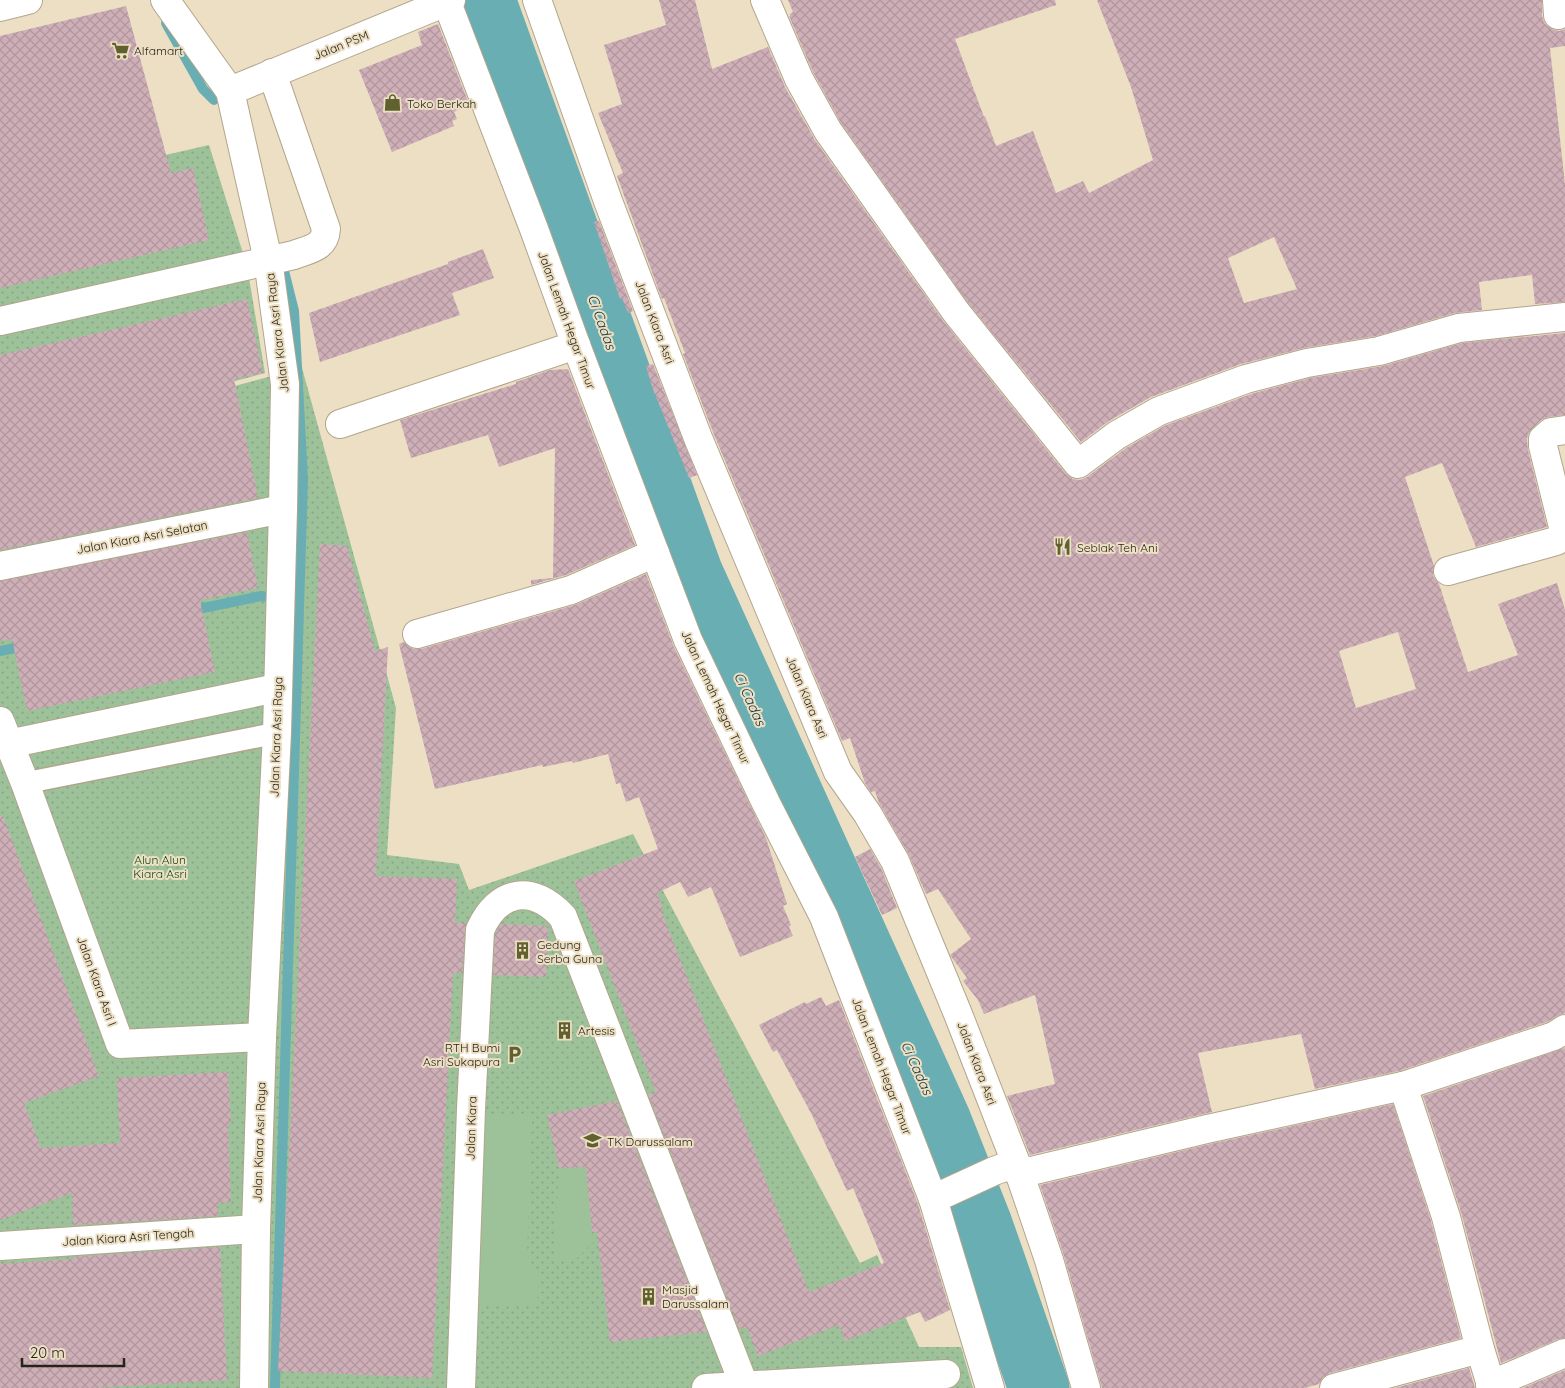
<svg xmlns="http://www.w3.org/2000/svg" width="1565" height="1388" font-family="Quicksand,sans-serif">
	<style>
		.grass { fill: url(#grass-dots) }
		.green { fill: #9dc29a }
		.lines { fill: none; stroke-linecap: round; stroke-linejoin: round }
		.stream { stroke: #69aeb2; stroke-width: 10 }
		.river { stroke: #69aeb2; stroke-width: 61 }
		.building { fill: url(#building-cross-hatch); fill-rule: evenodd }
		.service-casing { stroke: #b2a58c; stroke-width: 24 }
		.minor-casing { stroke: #b2a58c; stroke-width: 30 }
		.service { stroke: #fff; stroke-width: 21 }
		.minor { stroke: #fff; stroke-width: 28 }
		.labels { text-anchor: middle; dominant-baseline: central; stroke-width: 4; stroke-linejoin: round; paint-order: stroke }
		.street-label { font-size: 12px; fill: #272319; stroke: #ecdfc4 }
		.poi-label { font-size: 12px; fill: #272319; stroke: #ecdfc4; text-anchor: start }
		.park-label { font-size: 12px; fill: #134812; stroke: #ecdfc4 }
		.water-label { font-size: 14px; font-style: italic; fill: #17393b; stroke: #ecdfc4 }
	</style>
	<defs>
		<pattern id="grass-dots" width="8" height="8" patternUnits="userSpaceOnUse" patternTransform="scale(1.25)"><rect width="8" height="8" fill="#9dc29a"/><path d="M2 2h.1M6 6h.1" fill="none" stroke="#87a684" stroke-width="1.8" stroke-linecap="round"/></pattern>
		<pattern id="building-cross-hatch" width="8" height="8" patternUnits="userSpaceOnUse" patternTransform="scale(1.25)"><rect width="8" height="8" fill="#ceafb8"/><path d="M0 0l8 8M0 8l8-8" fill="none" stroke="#b1969e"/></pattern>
	</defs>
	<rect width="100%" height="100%" fill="#ecdfc4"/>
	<g class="grass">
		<path d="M 209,145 L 247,266 L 265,373 L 0,444 L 0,193 Z"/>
		<path d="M 302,368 L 396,708 L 387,855 L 459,864 L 469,890 L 633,834 L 860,1263 L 877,1255 L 919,1347 L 961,1347 L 973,1388 L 0,1388 L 0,449 Z"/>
	</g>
	<g class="green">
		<path d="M 481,1113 L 532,1117 L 527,1254 L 539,1278 L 537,1306 L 475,1304 Z"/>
		<path d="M 586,1167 L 593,1243 L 575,1260 L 554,1259 L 559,1168 Z"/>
	</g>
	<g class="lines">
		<g class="stream">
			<path d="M 460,4 L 470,0"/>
			<path d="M 166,23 L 203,89 L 214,100"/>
			<path d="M 189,611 L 261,596 L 267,597"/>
			<path d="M 0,651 L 26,646"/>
			<path d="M 275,1388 L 303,479 L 294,311 L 281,259"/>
		</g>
		<path class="river" d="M 485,0 L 692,572 L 940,1119 L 982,1225 L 1039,1388"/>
	</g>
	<g class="building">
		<path d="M 659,0 L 695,0 L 712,69 L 768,47 L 785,87 L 815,140 L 944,322 L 1066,474 L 1073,479 L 1080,480 L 1087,477 L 1126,448 L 1166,425 L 1251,394 L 1310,378 L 1383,366 L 1462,343 L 1565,333 L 1565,415 L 1549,417 L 1541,420 L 1529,432 L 1527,439 L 1528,450 L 1547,527 L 1476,547 L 1442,463 L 1405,477 L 1434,566 L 1433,576 L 1439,584 L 1468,672 L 1518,655 L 1498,604 L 1557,583 L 1565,610 L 1565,1013 L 1557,1016 L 1547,1022 L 1399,1071 L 1315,1089 L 1301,1034 L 1198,1053 L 1212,1112 L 1030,1155 L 1007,1096 L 1055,1084 L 1035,995 L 984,1014 L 978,1000 L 963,981 L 967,978 L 950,955 L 971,939 L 938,889 L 926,894 L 909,855 L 879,803 L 875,791 L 871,792 L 865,783 L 850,738 L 842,741 L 713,432 L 683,354 L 685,353 L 664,298 L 662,299 L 617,176 L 623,173 L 598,113 L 622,104 L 604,45 L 666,25 ZM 1398,632 L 1416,689 L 1356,708 L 1339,651 Z"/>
		<path d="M 788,0 L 1055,0 L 1056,5 L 955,39 L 984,117 L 985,116 L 996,146 L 1033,131 L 1056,193 L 1083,181 L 1089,193 L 1153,160 L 1131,87 L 1097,0 L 1542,0 L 1542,16 L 1545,24 L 1552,29 L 1559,31 L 1565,29 L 1565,46 L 1550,48 L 1565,184 L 1565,302 L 1535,304 L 1532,275 L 1479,282 L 1482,310 L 1455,313 L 1376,336 L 1304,348 L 1241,364 L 1151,397 L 1109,421 L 1081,442 L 968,303 L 841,123 L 813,72 L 789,16 L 790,16 L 790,14 L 793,12 ZM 1274,237 L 1297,289 L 1244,303 L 1228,258 Z"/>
		<path d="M 126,6 L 171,173 L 193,168 L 209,240 L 0,288 L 0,36 Z"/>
		<path d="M 438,24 L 469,104 L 454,112 L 457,119 L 452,121 L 454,126 L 392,152 L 359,70 L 422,45 L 418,32 Z"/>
		<path d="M 599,221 L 633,311 L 628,313 L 622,298 L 620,299 L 594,222 Z"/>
		<path d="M 483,249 L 494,278 L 452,293 L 460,315 L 320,362 L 309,313 L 448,264 L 448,262 Z"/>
		<path d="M 247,299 L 263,373 L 234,379 L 258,498 L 0,550 L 0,355 Z"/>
		<path d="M 653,364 L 697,475 L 689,478 L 652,387 L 646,366 Z"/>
		<path d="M 568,369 L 635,545 L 566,575 L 524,587 L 531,585 L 531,580 L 553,578 L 555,448 L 499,467 L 488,435 L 411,458 L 400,420 L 516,384 L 516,382 L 550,370 Z"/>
		<path d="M 247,532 L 258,588 L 200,600 L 215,672 L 27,711 L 12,639 L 0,641 L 0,581 Z"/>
		<path d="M 320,544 L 347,546 L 375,651 L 388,647 L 376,876 L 457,879 L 455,923 L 466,923 L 462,973 L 453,973 L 432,1378 L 278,1371 Z"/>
		<path d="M 646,574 L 674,647 L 766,838 L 787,904 L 783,906 L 791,925 L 789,927 L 793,936 L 740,957 L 711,887 L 688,897 L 680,882 L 657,893 L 663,909 L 661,910 L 809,1292 L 884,1263 L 853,1188 L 847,1191 L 812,1115 L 777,1050 L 773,1052 L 759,1025 L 805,1002 L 806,1004 L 821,997 L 826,1006 L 839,1000 L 918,1204 L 950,1310 L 925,1322 L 920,1312 L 845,1341 L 839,1325 L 758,1356 L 747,1328 L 739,1329 L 648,1094 L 656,1093 L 574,881 L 658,849 L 639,797 L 626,802 L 620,783 L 616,784 L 608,754 L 573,763 L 572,761 L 543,767 L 542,765 L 435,789 L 399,644 L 404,642 L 413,649 L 421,649 L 575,605 Z"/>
		<path d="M 0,816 L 3,816 L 99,1076 L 24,1103 L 41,1148 L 120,1143 L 117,1078 L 228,1072 L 231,1123 L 228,1123 L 231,1202 L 218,1203 L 218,1216 L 73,1225 L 72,1193 L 0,1220 Z"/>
		<path d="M 870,849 L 881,868 L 897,908 L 882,915 L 855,857 Z"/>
		<path d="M 501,924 L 548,926 L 546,977 L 493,975 L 495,934 Z"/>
		<path d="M 1565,1048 L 1565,1338 L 1559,1339 L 1501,1363 L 1461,1212 L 1423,1096 Z"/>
		<path d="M 617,1101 L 707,1332 L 610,1342 L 597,1232 L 592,1232 L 586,1167 L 559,1168 L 547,1115 Z"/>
		<path d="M 1393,1104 L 1431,1221 L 1461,1338 L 1330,1373 L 1323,1377 L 1319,1384 L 1305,1388 L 1102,1388 L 1064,1256 L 1040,1185 L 1210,1144 Z"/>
		<path d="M 220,1247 L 227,1380 L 93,1388 L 0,1388 L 0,1264 L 74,1259 L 74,1257 Z"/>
		<path d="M 1469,1368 L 1475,1388 L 1395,1388 Z"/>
		<path d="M 1565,1370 L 1565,1388 L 1523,1388 Z"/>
	</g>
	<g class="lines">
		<defs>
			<path id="service" d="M 25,783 L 277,733"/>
			<g id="minor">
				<path d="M 165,0 L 230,91 L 268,260 L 285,384 L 283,509 L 277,733 L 262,1037 L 256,1229 L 254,1388"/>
				<path d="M 446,0 L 534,229 L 576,345 L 688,640 L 766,803 L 824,917 L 933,1199 L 990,1388"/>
				<path d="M 537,0 L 608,201 L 698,438 L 838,772 L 867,813 L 895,861 L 958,1014 L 1016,1163 L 1049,1260 L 1086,1388"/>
				<path d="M 765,0 L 799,79 L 828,131 L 956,312 L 1078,464 L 1117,435 L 1159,411 L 1246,379 L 1307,363 L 1379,351 L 1459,328 L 1565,317"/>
				<path d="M 1557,0 L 1558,15"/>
				<path d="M 0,7 L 28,0"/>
				<path d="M 230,91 L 451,0"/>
				<path d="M 0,321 L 294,255 C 309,249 325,248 326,229 L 272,73"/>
				<path d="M 340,424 L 576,345"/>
				<path d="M 0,566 L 283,509"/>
				<path d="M 1448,571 L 1556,541 L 1562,537 L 1564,531 L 1543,446 L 1543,439 L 1551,432 L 1565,430"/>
				<path d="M 417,634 L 571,590 L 655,553"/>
				<path d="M 0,721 L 25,783 L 120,1044 L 262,1037"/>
				<path d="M 8,744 L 277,688"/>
				<path d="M 1403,1086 L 1446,1217 L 1480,1349 L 1492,1388"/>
				<path d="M 1019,1174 L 1207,1129 L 1403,1086 L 1554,1036 L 1565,1029"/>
				<path d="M 933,1199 L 994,1171 L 1016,1163"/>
				<path d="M 0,1246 L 256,1229"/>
				<path d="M 1490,1385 L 1565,1353"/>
				<path d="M 461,1388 L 471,1109 L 480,930 C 498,889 533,884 563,917 L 744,1385"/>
				<path d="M 706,1388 L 946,1374"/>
				<path d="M 1334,1388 L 1480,1349"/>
			</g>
		</defs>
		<use href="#service" class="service-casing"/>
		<use href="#minor" class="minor-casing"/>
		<use href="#service" class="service"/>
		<use href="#minor" class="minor"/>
	</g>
	<defs>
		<symbol id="supermarket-bare" viewBox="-9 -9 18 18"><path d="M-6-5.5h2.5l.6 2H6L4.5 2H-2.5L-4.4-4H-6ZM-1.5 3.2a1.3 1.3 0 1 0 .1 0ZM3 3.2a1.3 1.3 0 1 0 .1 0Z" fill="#60612e" stroke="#ecdfc4" stroke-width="2.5" paint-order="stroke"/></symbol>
		<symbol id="shop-bare" viewBox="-9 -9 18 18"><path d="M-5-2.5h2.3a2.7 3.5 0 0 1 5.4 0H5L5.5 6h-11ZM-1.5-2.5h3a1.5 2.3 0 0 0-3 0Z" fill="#60612e" stroke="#ecdfc4" stroke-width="2.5" paint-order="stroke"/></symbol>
		<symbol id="restaurant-bare" viewBox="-9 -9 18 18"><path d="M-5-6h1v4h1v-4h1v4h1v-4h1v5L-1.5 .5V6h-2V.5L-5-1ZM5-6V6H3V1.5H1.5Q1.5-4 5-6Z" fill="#60612e" stroke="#ecdfc4" stroke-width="2.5" paint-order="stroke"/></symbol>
		<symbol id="building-bare" viewBox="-9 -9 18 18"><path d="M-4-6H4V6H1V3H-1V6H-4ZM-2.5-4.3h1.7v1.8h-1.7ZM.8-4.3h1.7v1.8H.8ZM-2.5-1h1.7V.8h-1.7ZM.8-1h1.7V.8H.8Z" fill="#60612e" stroke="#ecdfc4" stroke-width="2.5" paint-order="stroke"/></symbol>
		<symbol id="parking-bare" viewBox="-9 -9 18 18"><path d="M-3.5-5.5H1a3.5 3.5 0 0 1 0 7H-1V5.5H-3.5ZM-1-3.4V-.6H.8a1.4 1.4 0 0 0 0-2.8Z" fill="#60612e" stroke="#ecdfc4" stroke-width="2.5" paint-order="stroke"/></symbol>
		<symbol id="school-bare" viewBox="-9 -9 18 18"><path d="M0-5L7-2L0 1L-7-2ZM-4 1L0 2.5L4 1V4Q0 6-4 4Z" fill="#60612e" stroke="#ecdfc4" stroke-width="2.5" paint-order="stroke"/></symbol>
	</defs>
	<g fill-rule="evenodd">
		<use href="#supermarket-bare" x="108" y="38" width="25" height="25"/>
		<use href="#shop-bare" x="380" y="90" width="25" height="25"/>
		<use href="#restaurant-bare" x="1050" y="534" width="25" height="25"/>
		<use href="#building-bare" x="510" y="938" width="25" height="25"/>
		<use href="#building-bare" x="552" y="1018" width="25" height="25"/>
		<use href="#parking-bare" x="502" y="1042" width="25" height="25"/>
		<use href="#school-bare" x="580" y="1128" width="25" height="25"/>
		<use href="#building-bare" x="636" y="1284" width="25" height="25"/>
	</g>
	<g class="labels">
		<g class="street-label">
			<text transform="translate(341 45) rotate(-22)">Jalan PSM</text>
			<text transform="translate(567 320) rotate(70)">Jalan Lemah Hegar Timur</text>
			<text transform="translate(655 322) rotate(69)">Jalan Kiara Asri</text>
			<text transform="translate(277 333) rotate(-97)">Jalan Kiara Asri Raya</text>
			<text transform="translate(142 537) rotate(-11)">Jalan Kiara Asri Selatan</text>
			<text transform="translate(716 697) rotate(65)">Jalan Lemah Hegar Timur</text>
			<text transform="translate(807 697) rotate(67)">Jalan Kiara Asri</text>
			<text transform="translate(276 737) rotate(-88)">Jalan Kiara Asri Raya</text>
			<text transform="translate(97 981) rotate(70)">Jalan Kiara Asri I</text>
			<text transform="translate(977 1063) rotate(69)">Jalan Kiara Asri</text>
			<text transform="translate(882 1066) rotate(69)">Jalan Lemah Hegar Timur</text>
			<text transform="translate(471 1128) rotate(-88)">Jalan Kiara</text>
			<text transform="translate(259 1142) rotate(-88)">Jalan Kiara Asri Raya</text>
			<text transform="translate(128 1237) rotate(-4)">Jalan Kiara Asri Tengah</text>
		</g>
		<g class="poi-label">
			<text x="134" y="50">Alfamart</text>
			<text x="407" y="103">Toko Berkah</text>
			<text x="1077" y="547">Seblak Teh Ani</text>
			<text x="537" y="944">Gedung<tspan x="537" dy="14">Serba Guna</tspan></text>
			<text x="578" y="1030">Artesis</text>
			<text x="500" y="1047" text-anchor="end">RTH Bumi<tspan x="500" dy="14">Asri Sukapura</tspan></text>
			<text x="607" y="1141">TK Darussalam</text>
			<text x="662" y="1289">Masjid<tspan x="662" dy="14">Darussalam</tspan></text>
		</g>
		<g class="park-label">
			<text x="160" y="859">Alun Alun<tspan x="160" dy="14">Kiara Asri</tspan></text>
		</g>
		<g class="water-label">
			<text transform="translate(602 322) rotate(70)">Ci Cadas</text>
			<text transform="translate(750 699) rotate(66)">Ci Cadas</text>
			<text transform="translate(917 1068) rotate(66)">Ci Cadas</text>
		</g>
	</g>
	<path d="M22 1358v8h102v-8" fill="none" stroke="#272319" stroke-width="2.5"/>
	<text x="30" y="1358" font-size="15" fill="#272319" stroke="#ecdfc4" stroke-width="4" paint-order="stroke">20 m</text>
</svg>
